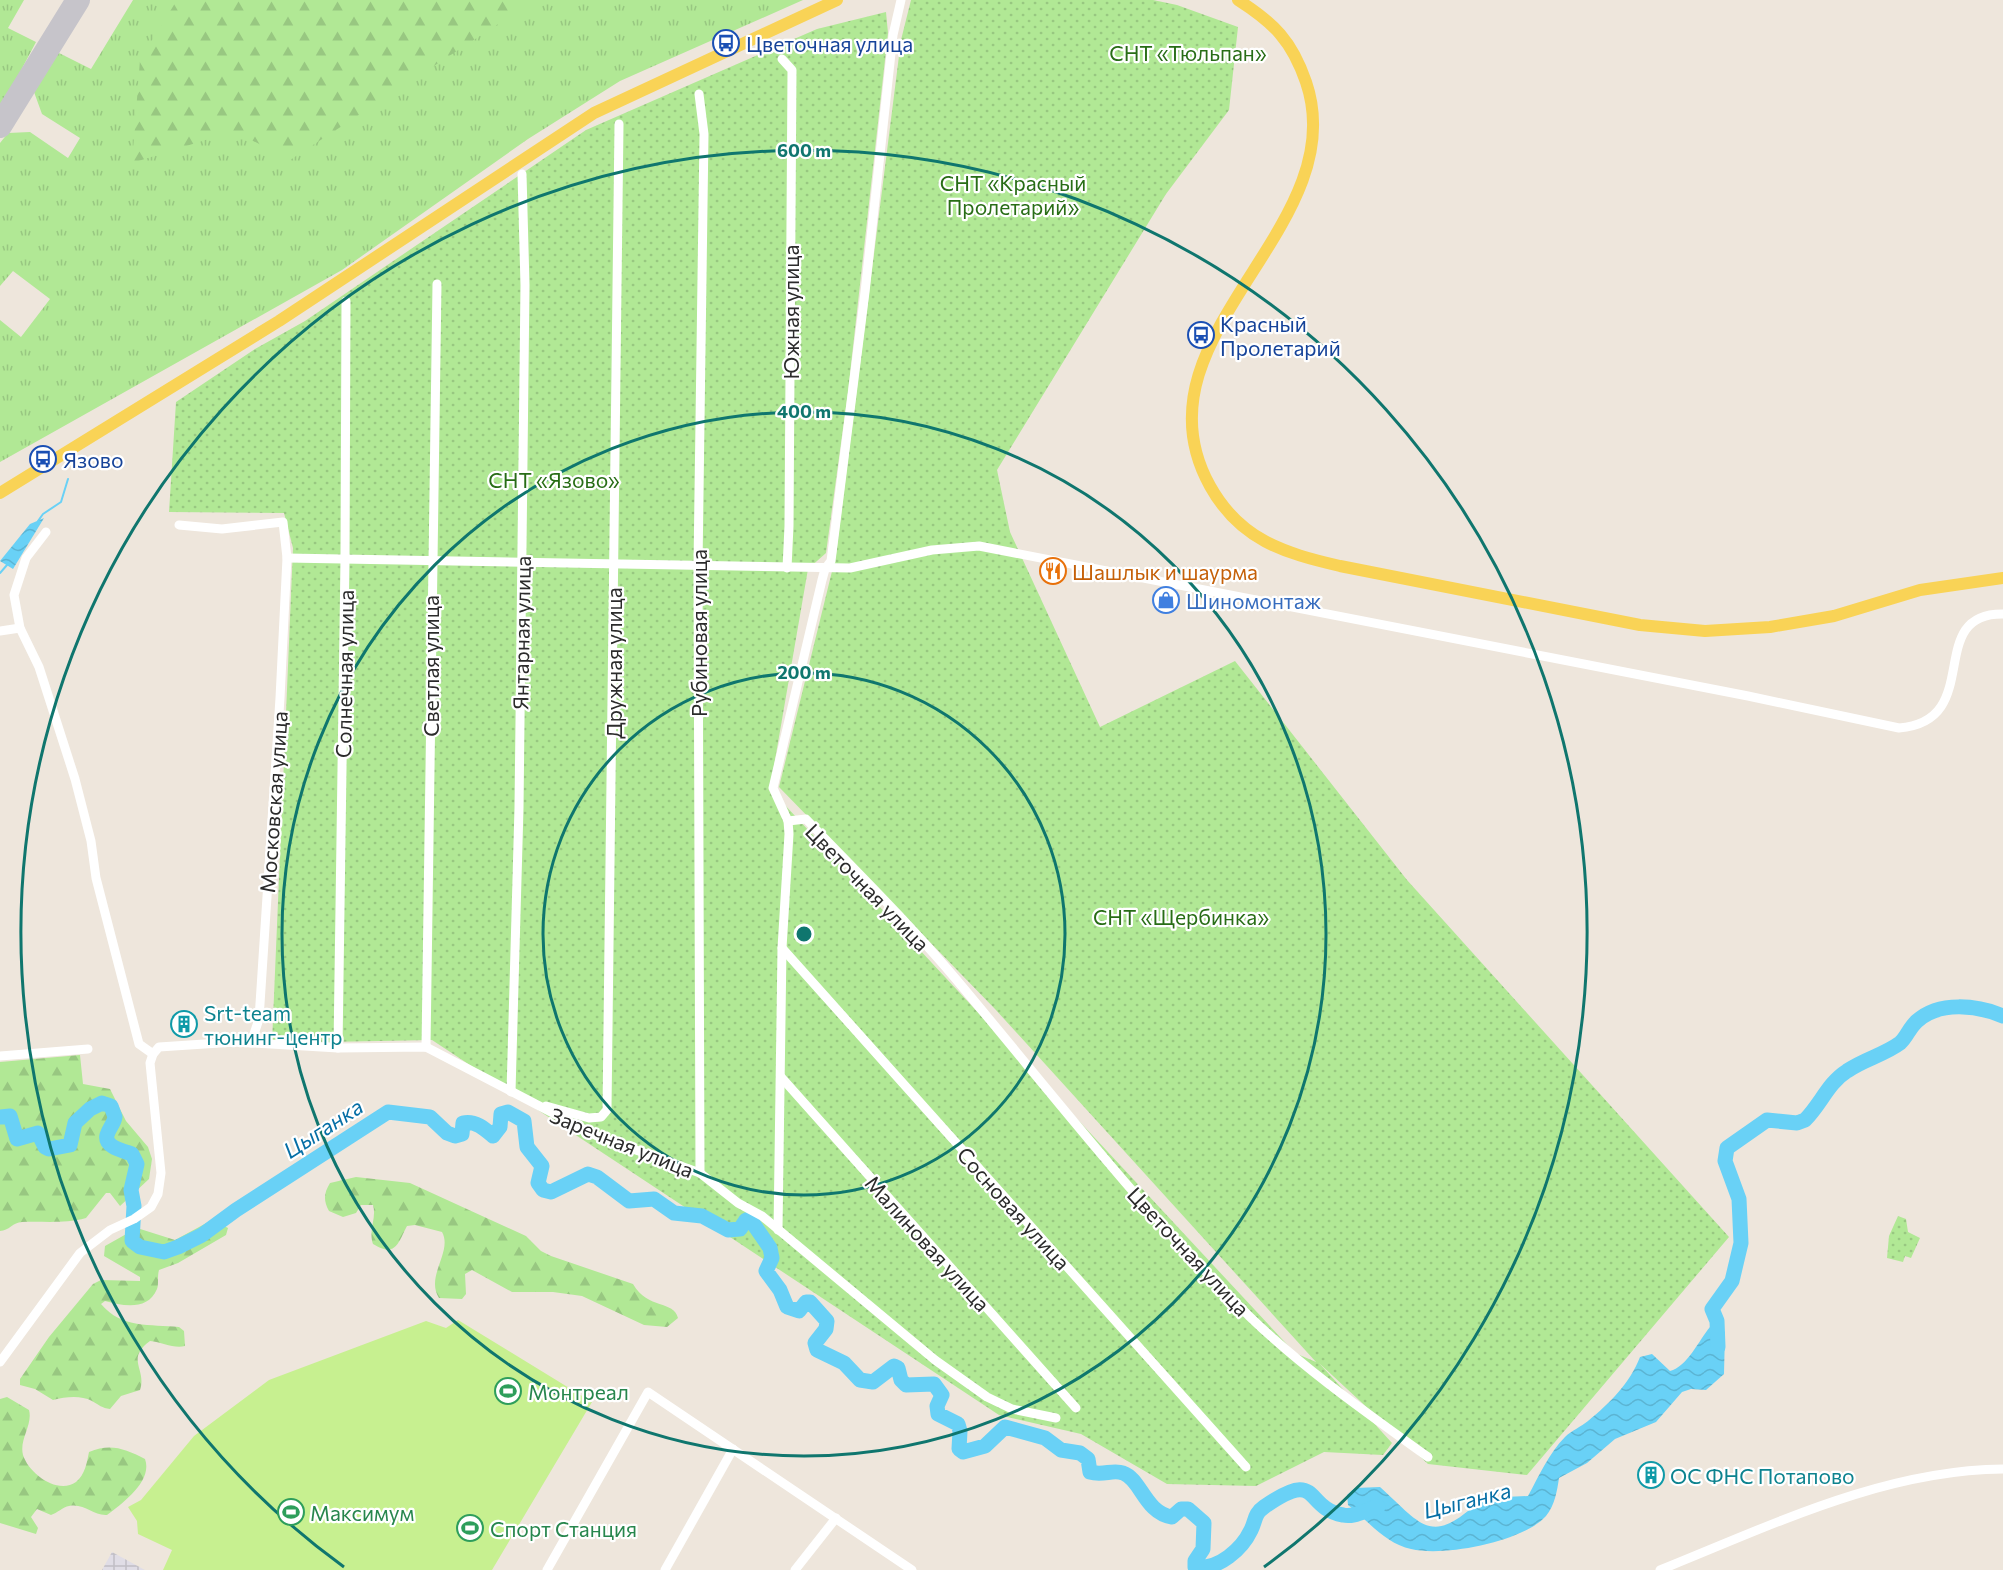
<svg xmlns="http://www.w3.org/2000/svg" width="2003" height="1570" font-family="Commissioner,sans-serif">
	<style>
		.industrial { fill: url(#industrial-grid) }
		.grass { fill: url(#grass-tufts) }
		.forest { fill: url(#forest-firs) }
		.park { fill: url(#park-dots) }
		.pitch { fill: #c7f090 }
		.water { fill: url(#water-waves) }
		.lines { fill: none; stroke-linecap: round; stroke-linejoin: round }
		.stream { stroke: #69d1f6; stroke-width: 2 }
		.river { stroke: #69d1f6; stroke-width: 15 }
		.taxiway { stroke: #c6c4ca; stroke-width: 24 }
		.minor { stroke: #fff; stroke-width: 9 }
		.major { stroke: #f9d356; stroke-width: 12 }
		.ring { fill: none; stroke: #0f766e; stroke-width: 3 }
		.labels { text-anchor: middle; dominant-baseline: central; stroke-width: 4.5; stroke-linejoin: round; paint-order: stroke }
		.transit-label { font-size: 21px; fill: #164399; stroke: #fff; text-anchor: start }
		.park-label { font-size: 21px; fill: #286d16; stroke: #fff }
		.street-label { font-size: 21px; fill: #2b2b2b; stroke: #fff }
		.food-label { font-size: 21px; fill: #c56008; stroke: #fff; text-anchor: start }
		.shop-label { font-size: 21px; fill: #366cbe; stroke: #fff; text-anchor: start }
		.culture-label { font-size: 21px; fill: #0d838f; stroke: #fff; text-anchor: start }
		.leisure-label { font-size: 21px; fill: #27864d; stroke: #fff; text-anchor: start }
		.water-label { font-size: 22px; font-style: italic; fill: #056ea5; stroke: #fff }
		.centre { fill: #0f766e; stroke: #fff; stroke-width: 3 }
		.ring-label { font-size: 18px; text-anchor: middle; font-weight: bold; fill: #0f766e; stroke: #fff; stroke-width: 4.5; stroke-linejoin: round; paint-order: stroke }
	</style>
	<defs>
		<pattern id="industrial-grid" width="8" height="8" patternUnits="userSpaceOnUse" patternTransform="scale(1.5)"><rect width="8" height="8" fill="#e0dde6"/><path d="M0 4h8M4 0v8" fill="none" stroke="#c0bec5"/></pattern>
		<pattern id="grass-tufts" width="24" height="20" patternUnits="userSpaceOnUse" patternTransform="scale(1.5)"><rect width="24" height="20" fill="#b1e895"/><path d="M3 7l-1-3M5 7V3M7 7l1-3M15 17l-1-3M17 17v-4M19 17l1-3" fill="none" stroke="#98c781"/></pattern>
		<pattern id="forest-firs" width="22" height="20" patternUnits="userSpaceOnUse" patternTransform="scale(1.5)"><rect width="22" height="20" fill="#b1e895"/><path d="M5 1l3.5 6h-7zM16 11l3.5 6h-7z" fill="#98c781"/></pattern>
		<pattern id="park-dots" width="8" height="8" patternUnits="userSpaceOnUse" patternTransform="scale(1.5)"><rect width="8" height="8" fill="#b1e895"/><path d="M2 2h.1M6 6h.1" fill="none" stroke="#98c781" stroke-width="1.8" stroke-linecap="round"/></pattern>
		<pattern id="water-waves" width="16" height="10" patternUnits="userSpaceOnUse" patternTransform="scale(1.5)"><rect width="16" height="10" fill="#69d1f6"/><path d="M0 5q4-4 8 0t8 0" fill="none" stroke="#5bb4d3"/></pattern>
	</defs>
	<rect width="100%" height="100%" fill="#eee6dc"/>
	<path class="industrial" d="M 112,1552 L 145,1570 L 102,1570 Z"/>
	<g class="grass">
		<path d="M 0,0 L 24,0 L 8,28 L 36,42 L 0,110 Z"/>
		<path d="M 133,0 L 803,0 L 620,81 L 528,139 L 342,270 L 0,462 L 0,320 L 21,337 L 50,299 L 13,271 L 0,286 L 0,143 L 8,133 L 30,132 L 68,158 L 80,138 L 42,114 L 34,92 L 55,51 L 91,69 Z"/>
	</g>
	<g class="forest">
		<path d="M 177,0 L 535,0 L 290,160 L 234,131 L 132,163 L 140,60 Z"/>
		<path d="M 80,1055 L 83,1084 L 110,1089 L 126,1121 L 148,1147 L 152,1159 L 149,1179 L 120,1206 L 110,1193 L 106,1193 L 86,1218 C 64,1224 44,1221 22,1222 C 13,1222 9,1231 0,1231 L 0,1062 Z"/>
		<path d="M 356,1177 L 410,1183 L 526,1236 L 541,1251 L 551,1256 L 633,1284 C 648,1310 674,1300 678,1318 L 667,1327 L 644,1325 L 582,1296 L 553,1292 L 512,1292 L 472,1270 L 465,1274 L 466,1294 L 462,1299 L 439,1298 C 425,1276 453,1252 442,1232 L 415,1225 L 407,1226 C 398,1243 396,1258 373,1244 C 368,1230 377,1218 373,1205 L 361,1205 L 356,1213 L 343,1217 L 329,1211 C 323,1200 324,1193 330,1183 Z"/>
		<path d="M 212,1220 L 228,1228 L 226,1235 L 178,1263 L 159,1270 C 157,1277 159,1284 157,1289 C 148,1311 123,1306 105,1301 L 101,1304 C 122,1329 150,1324 179,1327 L 184,1331 L 185,1346 C 174,1349 162,1342 150,1341 C 125,1359 147,1369 140,1390 L 121,1396 L 110,1409 C 102,1408 99,1405 92,1401 C 80,1395 66,1397 53,1400 L 35,1389 L 20,1385 L 20,1379 L 49,1337 L 93,1284 L 101,1280 L 140,1281 L 140,1277 L 104,1256 L 105,1246 L 137,1228 L 175,1240 Z"/>
		<path d="M 7,1397 L 29,1410 C 33,1425 19,1439 23,1455 C 29,1474 58,1495 76,1482 C 85,1475 87,1462 89,1452 C 111,1443 125,1449 145,1459 C 153,1481 123,1503 107,1515 C 93,1516 85,1503 69,1506 C 63,1507 57,1513 51,1515 L 37,1509 L 31,1517 L 38,1528 L 36,1534 L 0,1523 L 0,1399 Z"/>
	</g>
	<g class="park">
		<path d="M 911,0 L 1153,0 L 1177,5 L 1238,27 L 1229,110 L 1166,194 L 997,470 L 1010,532 L 1100,727 L 1235,661 L 1407,880 L 1729,1237 L 1527,1475 L 1428,1464 L 1319,1363 L 1392,1443 L 1383,1455 L 1324,1452 L 1256,1486 L 1167,1484 L 1081,1434 L 999,1415 L 432,1040 L 272,1043 L 293,548 L 284,513 L 169,512 L 176,402 L 255,349 L 305,321 L 586,130 L 817,29 L 886,12 L 888,33 L 848,392 L 826,553 L 808,569 L 770,789 L 1295,1353 L 1316,1362 L 995,1009 L 779,787 L 836,555 L 901,40 Z"/>
		<path d="M 1898,1216 L 1906,1219 L 1908,1232 L 1920,1238 L 1911,1258 L 1905,1256 L 1903,1262 L 1887,1258 L 1889,1236 Z"/>
	</g>
	<path class="pitch" d="M 458,1320 L 592,1402 L 492,1570 L 163,1570 L 172,1550 L 138,1534 L 137,1521 L 128,1507 L 141,1500 L 194,1436 L 269,1380 L 426,1321 L 446,1328 Z"/>
	<g class="water">
		<path d="M 44,518 L 13,569 L 0,561 L 30,524 Z"/>
		<path d="M 1710,1327 L 1718,1327 L 1725,1332 L 1724,1374 L 1706,1390 L 1691,1389 L 1682,1392 L 1656,1422 L 1615,1439 L 1587,1463 L 1559,1478 C 1557,1491 1555,1505 1546,1516 C 1523,1542 1444,1557 1411,1549 C 1386,1544 1367,1520 1348,1505 L 1347,1495 L 1355,1488 L 1380,1487 C 1425,1528 1431,1546 1483,1498 L 1528,1496 C 1539,1476 1549,1453 1565,1437 C 1572,1430 1581,1427 1588,1421 C 1610,1403 1630,1383 1640,1357 L 1652,1354 L 1670,1371 C 1687,1367 1699,1340 1710,1327 Z"/>
	</g>
	<g class="lines">
		<g class="stream">
			<path d="M 38,521 L 43,514 L 61,502 L 68,479"/>
			<path d="M 0,573 L 7,565"/>
		</g>
		<g class="river">
			<path d="M 0,1117 L 10,1116 L 17,1139 L 38,1133 L 45,1147 L 49,1149 L 70,1145 L 75,1123 L 90,1109 L 102,1103 L 111,1106 L 115,1117 C 114,1124 109,1128 107,1135 C 104,1147 124,1151 132,1154 L 137,1164 L 131,1190 L 134,1206 L 132,1241 L 140,1247 L 164,1252 L 178,1247 L 202,1235 L 236,1210 L 388,1112 L 430,1117 L 447,1133 L 455,1136 L 462,1134 L 463,1123 C 475,1120 485,1129 493,1136 L 500,1127 L 501,1114 L 508,1112 L 524,1121 L 527,1147 L 542,1166 L 538,1183 L 543,1190 L 551,1192 L 588,1174 L 597,1177 L 629,1201 L 654,1199 L 674,1213 L 702,1216 L 728,1230 L 740,1229 L 746,1220 L 750,1219 L 770,1248 L 772,1258 L 766,1271 L 780,1290 L 787,1307 L 799,1311 L 806,1302 L 810,1302 L 827,1321 L 826,1329 L 815,1343 L 817,1350 L 844,1363 L 860,1380 L 873,1382 L 894,1366 L 898,1368 L 901,1380 L 906,1385 L 934,1384 L 942,1395 L 937,1406 L 938,1414 L 958,1424 L 960,1431 L 959,1449 L 963,1452 L 985,1446 L 1005,1427 L 1045,1438 L 1061,1450 L 1080,1453 L 1088,1459 L 1090,1472 C 1103,1476 1113,1469 1123,1473 C 1141,1479 1145,1513 1172,1517 L 1181,1509 L 1188,1509 L 1204,1523 L 1203,1549 L 1195,1561 L 1195,1567 C 1219,1570 1242,1549 1251,1530 C 1256,1520 1254,1514 1264,1507 C 1321,1467 1303,1508 1343,1515 C 1355,1518 1366,1509 1378,1507"/>
			<path d="M 1718,1347 L 1717,1321 L 1712,1309 L 1732,1281 L 1741,1243 L 1739,1199 L 1725,1161 L 1727,1148 L 1767,1120 L 1797,1123 L 1805,1120 C 1821,1104 1828,1083 1847,1071 C 1864,1059 1884,1055 1900,1043 C 1907,1037 1909,1028 1917,1021 C 1939,1001 1977,1005 2003,1016"/>
		</g>
		<path class="taxiway" d="M 0,126 L 78,0"/>
		<g class="minor">
			<path d="M 782,59 L 792,70 L 789,526 L 787,568"/>
			<path d="M 699,94 L 704,134 L 698,566 L 700,1173"/>
			<path d="M 179,525 L 222,529 L 283,522 L 287,558 L 280,698 L 259,1019 L 251,1043"/>
			<path d="M 46,532 L 26,558 L 14,595 L 20,628 L 39,667 L 75,779 L 91,841 L 96,878 L 139,1044 L 153,1054"/>
			<path d="M 287,558 L 850,568 L 932,550 L 979,546 L 1748,696 L 1899,728 C 1986,721 1923,613 2003,614"/>
			<path d="M 0,631 L 20,628"/>
			<path d="M 788,821 L 806,819 C 856,871 908,922 955,978 C 1051,1092 1143,1212 1250,1317 C 1304,1369 1367,1413 1428,1457"/>
			<path d="M 782,948 L 1246,1467"/>
			<path d="M 426,1047 L 437,284"/>
			<path d="M 338,1048 L 345,559 L 346,301"/>
			<path d="M 0,1056 L 88,1049"/>
			<path d="M 781,1077 L 1076,1408"/>
			<path d="M 511,1092 L 519,808 L 525,285 L 522,174"/>
			<path d="M 546,1106 L 589,1118 L 601,1117 L 607,1110 L 619,124"/>
			<path d="M 778,1230 L 782,948 L 789,834 L 788,821 L 773,788 L 822,580 L 825,569 L 831,561 L 865,292 L 893,35 L 901,0"/>
			<path d="M 0,1362 L 80,1253 L 110,1230 L 134,1219 L 151,1207 L 158,1194 L 161,1173 L 150,1063 L 153,1054 L 159,1047 L 235,1042 L 338,1048 L 426,1047 L 597,1136 L 700,1173 L 738,1203 L 762,1216 L 935,1360 L 987,1397 L 1012,1409 L 1056,1418"/>
			<path d="M 547,1570 L 648,1392 L 912,1570"/>
			<path d="M 665,1570 L 733,1449"/>
			<path d="M 795,1570 L 836,1518"/>
			<path d="M 1660,1570 C 1770,1526 1883,1470 2003,1469"/>
		</g>
		<g class="major">
			<path d="M 1238,0 C 1274,23 1292,41 1306,82 C 1356,228 1127,337 1210,486 C 1240,540 1284,553 1340,566 L 1640,625 L 1705,631 L 1770,627 L 1834,616 L 1920,590 L 2003,578"/>
			<path d="M 0,493 L 279,321 L 594,113 L 837,0"/>
		</g>
	</g>
	<g class="ring">
		<circle cx="804" cy="934" r="261"/>
		<circle cx="804" cy="934" r="522"/>
		<path d="M344 1567A783 783 0 1 1 1264 1567"/>
	</g>
	<defs>
		<symbol id="bus-ring" viewBox="-11 -11 22 22"><circle r="9.5" fill="#fff" stroke="#1a4fb4" stroke-width="1.5"/><path d="M-5-6H5V4H4V6H2V4H-2V6H-4V4H-5ZM-3.5-4V0h7V-4ZM-3.5 1.2v1.5H-2V1.2ZM2 1.2v1.5H3.5V1.2Z" fill="#1a4fb4"/></symbol>
		<symbol id="restaurant-ring" viewBox="-11 -11 22 22"><circle r="9.5" fill="#fff" stroke="#e8710a" stroke-width="1.5"/><path d="M-5-6h1v4h1v-4h1v4h1v-4h1v5L-1.5 .5V6h-2V.5L-5-1ZM5-6V6H3V1.5H1.5Q1.5-4 5-6Z" fill="#e8710a"/></symbol>
		<symbol id="shop-ring" viewBox="-11 -11 22 22"><circle r="9.5" fill="#fff" stroke="#3f7fe0" stroke-width="1.5"/><path d="M-5-2.5h2.3a2.7 3.5 0 0 1 5.4 0H5L5.5 6h-11ZM-1.5-2.5h3a1.5 2.3 0 0 0-3 0Z" fill="#3f7fe0"/></symbol>
		<symbol id="building-ring" viewBox="-11 -11 22 22"><circle r="9.5" fill="#fff" stroke="#0f9aa8" stroke-width="1.5"/><path d="M-4-6H4V6H1V3H-1V6H-4ZM-2.5-4.3h1.7v1.8h-1.7ZM.8-4.3h1.7v1.8H.8ZM-2.5-1h1.7V.8h-1.7ZM.8-1h1.7V.8H.8Z" fill="#0f9aa8"/></symbol>
		<symbol id="stadium-ring" viewBox="-11 -11 22 22"><circle r="9.5" fill="#fff" stroke="#2e9e5b" stroke-width="1.5"/><path d="M0-5a6.5 5 0 1 0 0 10a6.5 5 0 1 0 0-10ZM-3.5-1.8h7v3.6h-7Z" fill="#2e9e5b"/></symbol>
	</defs>
	<g fill-rule="evenodd">
		<use href="#bus-ring" x="711" y="28" width="30" height="30"/>
		<use href="#bus-ring" x="1186" y="320" width="30" height="30"/>
		<use href="#bus-ring" x="28" y="444" width="30" height="30"/>
		<use href="#restaurant-ring" x="1038" y="556" width="30" height="30"/>
		<use href="#shop-ring" x="1151" y="585" width="30" height="30"/>
		<use href="#building-ring" x="169" y="1009" width="30" height="30"/>
		<use href="#stadium-ring" x="493" y="1376" width="30" height="30"/>
		<use href="#building-ring" x="1636" y="1460" width="30" height="30"/>
		<use href="#stadium-ring" x="276" y="1497" width="30" height="30"/>
		<use href="#stadium-ring" x="455" y="1513" width="30" height="30"/>
	</g>
	<g class="labels">
		<g class="transit-label">
			<text x="746" y="43">Цветочная улица</text>
			<text x="1220" y="323">Красный<tspan x="1220" dy="24">Пролетарий</tspan></text>
			<text x="63" y="459">Язово</text>
		</g>
		<g class="park-label">
			<text x="1188" y="52">СНТ «Тюльпан»</text>
			<text x="1013" y="182">СНТ «Красный<tspan x="1013" dy="24">Пролетарий»</tspan></text>
			<text x="554" y="479">СНТ «Язово»</text>
			<text x="1181" y="916">СНТ «Щербинка»</text>
		</g>
		<g class="street-label">
			<text transform="translate(790 312) rotate(-90)">Южная улица</text>
			<text transform="translate(521 633) rotate(-89)">Янтарная улица</text>
			<text transform="translate(698 633) rotate(-90)">Рубиновая улица</text>
			<text transform="translate(613 663) rotate(-90)">Дружная улица</text>
			<text transform="translate(430 666) rotate(-90)">Светлая улица</text>
			<text transform="translate(344 674) rotate(-89)">Солнечная улица</text>
			<text transform="translate(273 802) rotate(-86)">Московская улица</text>
			<text transform="translate(868 887) rotate(46)">Цветочная улица</text>
			<text transform="translate(622 1142) rotate(22)">Заречная улица</text>
			<text transform="translate(1014 1208) rotate(48)">Сосновая улица</text>
			<text transform="translate(928 1243) rotate(48)">Малиновая улица</text>
			<text transform="translate(1189 1251) rotate(47)">Цветочная улица</text>
		</g>
		<g class="food-label">
			<text x="1072" y="571">Шашлык и шаурма</text>
		</g>
		<g class="shop-label">
			<text x="1186" y="600">Шиномонтаж</text>
		</g>
		<g class="culture-label">
			<text x="204" y="1012">Srt-team<tspan x="204" dy="24">тюнинг-центр</tspan></text>
			<text x="1670" y="1475">ОС ФНС Потапово</text>
		</g>
		<g class="leisure-label">
			<text x="528" y="1391">Монтреал</text>
			<text x="310" y="1512">Максимум</text>
			<text x="490" y="1528">Спорт Станция</text>
		</g>
		<g class="water-label">
			<text transform="translate(323 1128) rotate(-33)">Цыганка</text>
			<text transform="translate(1467 1500) rotate(-14)">Цыганка</text>
		</g>
	</g>
	<circle cx="804" cy="934" r="9" class="centre"/>
	<g class="ring-label">
		<text x="804" y="157">600 m</text>
		<text x="804" y="418">400 m</text>
		<text x="804" y="679">200 m</text>
	</g>
</svg>
